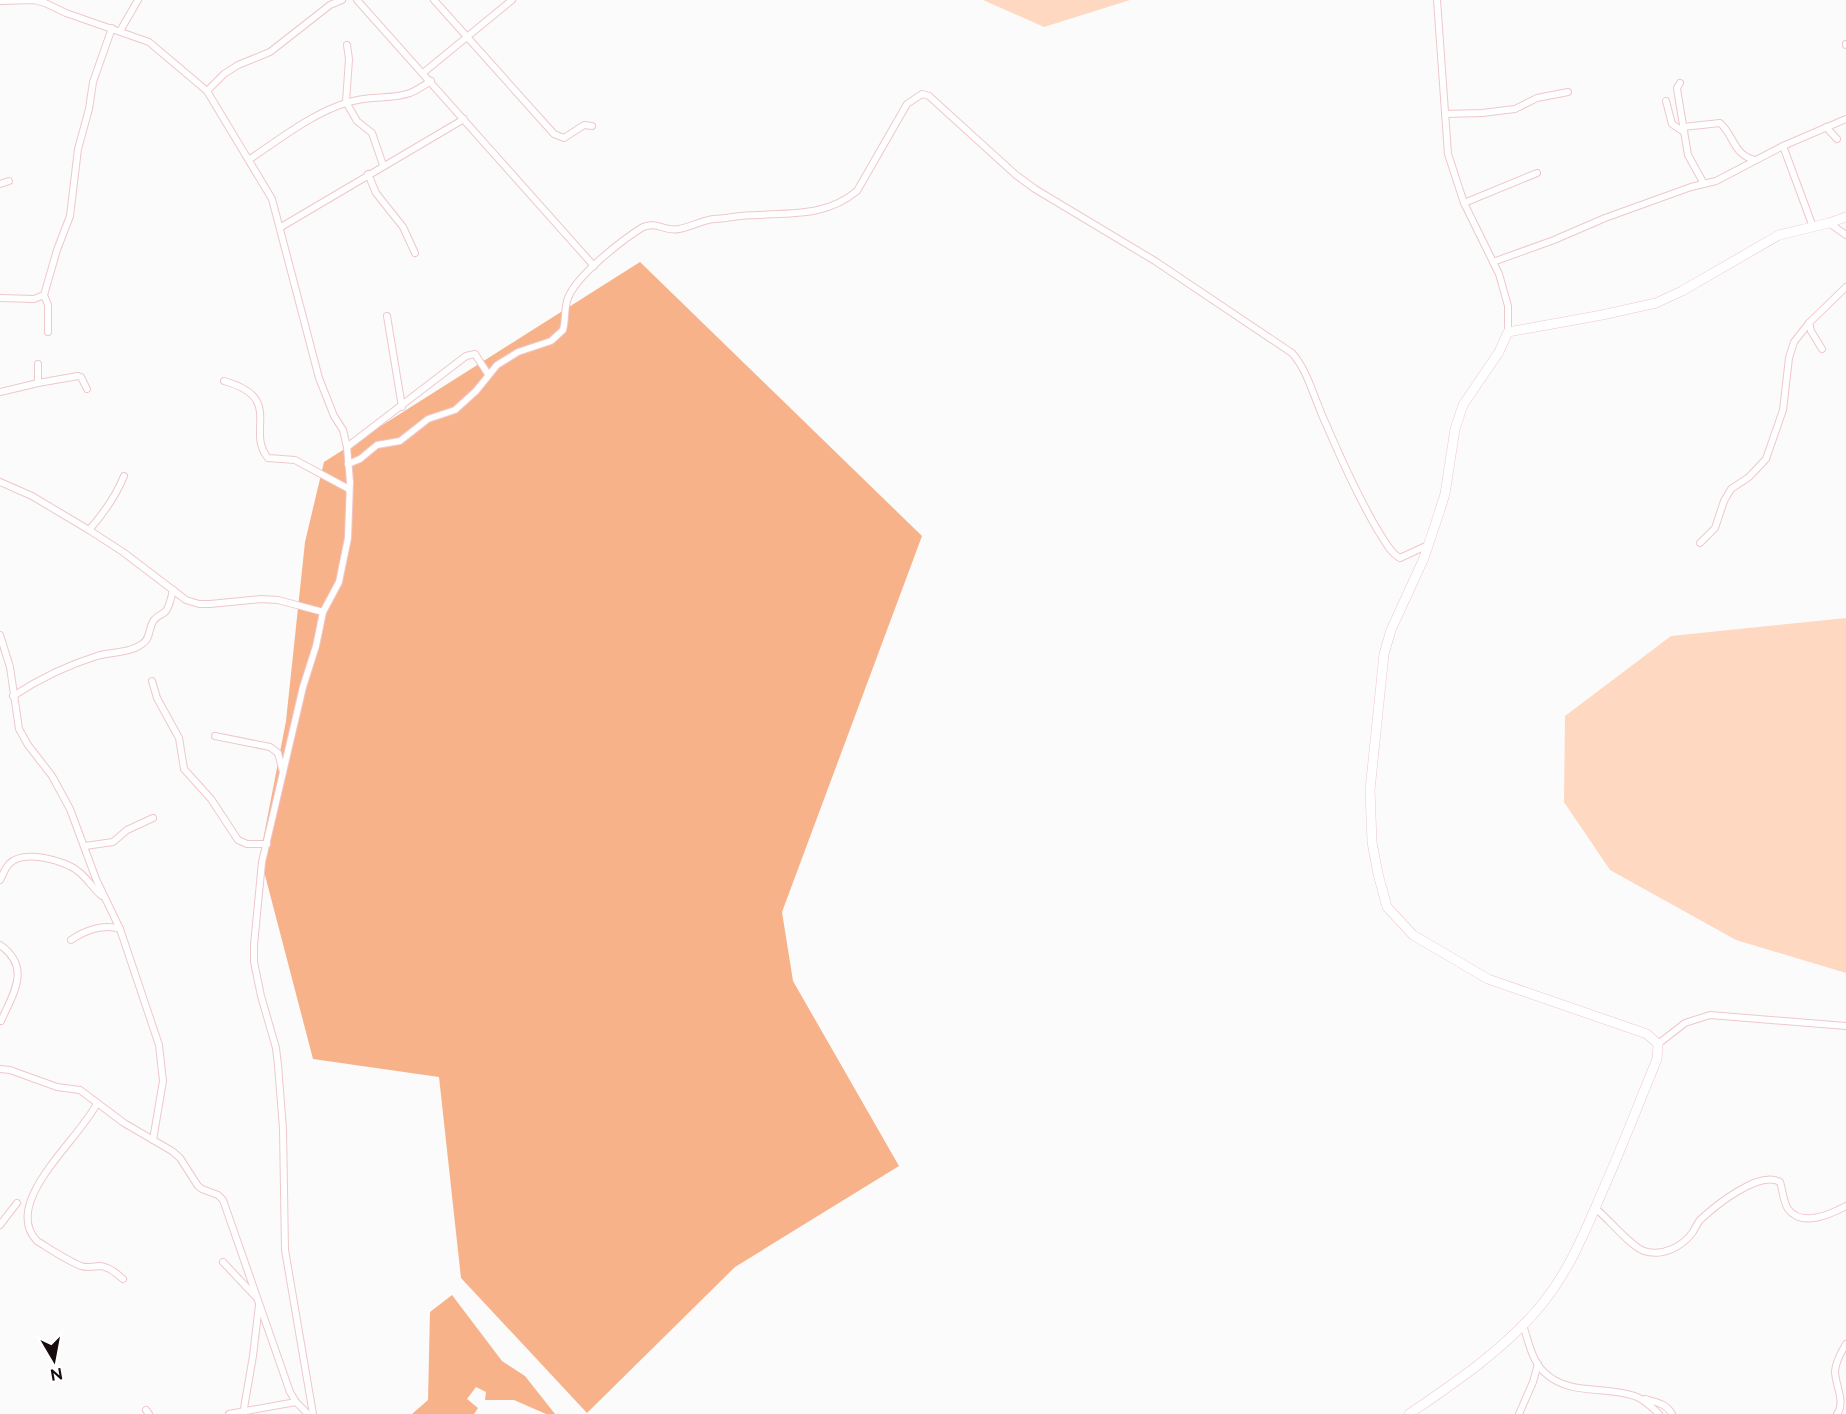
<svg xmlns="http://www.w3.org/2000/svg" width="1846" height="1414" font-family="Raleway,sans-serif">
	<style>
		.green { fill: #ffd8c1 }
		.forest { fill: #f8b289 }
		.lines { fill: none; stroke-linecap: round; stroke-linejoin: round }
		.street-casing { stroke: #f0c7cb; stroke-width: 8 }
		.secondary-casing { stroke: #f0c7cb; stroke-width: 10 }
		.street { stroke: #fff; stroke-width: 6 }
		.secondary { stroke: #fff; stroke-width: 9 }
	</style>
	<rect width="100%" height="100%" fill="#fbfbfb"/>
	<g class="green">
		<path d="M 983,0 L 1130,0 L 1044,27 Z"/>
		<path d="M 1846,618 L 1846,973 L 1736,940 L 1610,870 L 1564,802 L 1565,716 L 1671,636 Z"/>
	</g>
	<g class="forest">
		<path d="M 640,262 L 922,536 L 782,912 L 793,981 L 899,1166 L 735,1267 L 587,1413 L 461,1278 L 439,1077 L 313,1059 L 260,856 L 286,721 L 305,542 L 324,462 Z"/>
		<path d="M 452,1295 L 502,1361 L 525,1376 L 555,1414 L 546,1414 L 514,1400 L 485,1400 L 486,1392 L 476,1387 L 467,1399 L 478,1408 L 474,1414 L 412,1414 L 428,1400 L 430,1312 Z"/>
	</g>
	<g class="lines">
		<defs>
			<g id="street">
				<path d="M 357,0 L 594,266"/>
				<path d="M 434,0 L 554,134 L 564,138 L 584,125 L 592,126"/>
				<path d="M 1437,0 L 1448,154 L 1464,203 L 1499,274 L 1508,306 L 1508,332"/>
				<path d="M 0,1 L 34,0 L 45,3 L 66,13 L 149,42 L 207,91 L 272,199 L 319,378 L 334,416 L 343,430 L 347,447 L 350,482 L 348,538 L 339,582 L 323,612 L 316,646 L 303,687 L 262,862 L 254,945 L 254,962 L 261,996 L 276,1048 L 278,1065 L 283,1129 L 285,1250 L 313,1414"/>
				<path d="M 120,31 L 138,0"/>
				<path d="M 1846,44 L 1846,45"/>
				<path d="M 347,45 L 349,59 L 346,102 L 357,121 L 372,133 L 383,165"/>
				<path d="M 423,73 L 512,0"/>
				<path d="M 1680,83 L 1677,88 L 1678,95 L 1688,155 L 1704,184"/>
				<path d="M 207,91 L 224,74 L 238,65 L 270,52 L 330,5 L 342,0"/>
				<path d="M 1666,101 L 1672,124 L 1684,132"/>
				<path d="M 1445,114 L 1482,113 L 1515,109 L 1537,98 L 1568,92"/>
				<path d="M 1683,127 L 1720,123 C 1734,135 1733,155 1755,160"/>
				<path d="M 1826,127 L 1837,139"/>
				<path d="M 1783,146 L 1813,227"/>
				<path d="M 250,159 C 280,139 311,114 346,103 C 368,95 391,100 410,93 C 418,90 424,85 431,81"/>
				<path d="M 368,174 L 376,193 L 403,227 L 415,253"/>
				<path d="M 0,184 L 9,181"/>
				<path d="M 1464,203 L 1537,173"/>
				<path d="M 1829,223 L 1846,235"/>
				<path d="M 281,227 L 464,119"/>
				<path d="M 1493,262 L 1554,240 L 1605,218 L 1691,187 L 1716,181 L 1783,146 L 1846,119"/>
				<path d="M 44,295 L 48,305 L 48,332"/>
				<path d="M 0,298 L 34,299 L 44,295 L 57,250 L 70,216 L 78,149 L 89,109 L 93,82 L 112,28"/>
				<path d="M 387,316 L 402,407"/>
				<path d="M 1809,323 L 1811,331 L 1822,349"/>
				<path d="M 38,364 L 38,383"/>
				<path d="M 224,381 C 285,398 245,430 268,458 L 295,460 L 349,489"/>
				<path d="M 0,392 L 38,383 L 78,376 L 81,377 L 87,389"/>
				<path d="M 347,447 L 466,356 L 475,354 L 488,374"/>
				<path d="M 348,464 L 360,459 L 377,445 L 400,441 L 428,419 L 455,410 L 476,391 L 497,365 L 518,352 L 551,341 L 563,330 C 566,319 564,308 568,298 C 577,275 622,240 643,227 C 658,221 664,232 679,229 C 691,227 702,220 714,219 C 728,218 742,215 756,215 C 793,213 827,216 857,191 L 907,104 L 922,94 L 929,96 L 1016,175 L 1035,189 L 1155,261 L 1292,353 C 1307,370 1313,394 1322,415 C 1339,454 1356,493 1377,529 C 1383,538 1390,553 1400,558 L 1428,545"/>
				<path d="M 0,482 L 32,496 L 89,530 L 123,552 L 186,600 L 199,604 L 210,604 L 261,599 L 278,600 L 323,612"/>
				<path d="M 89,530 C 104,513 116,496 124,476"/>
				<path d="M 1700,543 L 1715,528 L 1724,501 L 1731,489 L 1749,477 L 1766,459 L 1783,410 L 1789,358 L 1794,342 L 1809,323 L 1846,287"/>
				<path d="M 0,635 L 10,667 L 19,729 L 28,745 L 52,776 L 70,809 L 96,879 L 120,929 L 159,1045 L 163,1081 L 153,1140"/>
				<path d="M 152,681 L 157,698 L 179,738 L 184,769 L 211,799 L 238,840 L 247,844 L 267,844"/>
				<path d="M 13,696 C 39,679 68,665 97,656 C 111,652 130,653 142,644 C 151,639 148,628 154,620 C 157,616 161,615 165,612 C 170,607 171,597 173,590"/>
				<path d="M 215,736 L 270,747 L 278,753 L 283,772"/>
				<path d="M 85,846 L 113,842 L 127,830 L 153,818"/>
				<path d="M 0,880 C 3,875 5,868 9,864 C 23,849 65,860 79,872 C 88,879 93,889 102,896"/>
				<path d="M 71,940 C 84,931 104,923 120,929"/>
				<path d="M 0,945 C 32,967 13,994 1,1021"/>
				<path d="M 1658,1044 L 1685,1023 L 1710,1015 L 1846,1026"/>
				<path d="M 0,1069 L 10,1070 L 57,1087 L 80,1090 L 124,1123 L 172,1151 L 180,1158 L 198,1186 L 202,1189 L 218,1195 L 223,1200 L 290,1392 L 296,1402 L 308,1414"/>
				<path d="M 97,1103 C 82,1137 0,1202 37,1241 C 50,1249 66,1260 81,1266 C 87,1268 92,1267 99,1266 C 108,1266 116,1273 123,1279"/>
				<path d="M 1595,1208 C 1609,1219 1630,1246 1644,1251 C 1662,1257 1682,1247 1693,1232 C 1695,1228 1697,1224 1700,1220 C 1715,1206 1759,1170 1780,1182 C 1783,1191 1783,1201 1788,1209 C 1802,1228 1831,1214 1846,1206"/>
				<path d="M 0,1225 L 17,1203"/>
				<path d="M 223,1262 L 255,1296"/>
				<path d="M 1523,1325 C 1528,1340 1532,1361 1544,1372 C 1569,1397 1608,1385 1637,1397 C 1646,1401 1653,1408 1659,1414"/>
				<path d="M 1645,1399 C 1656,1402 1667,1404 1672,1414"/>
				<path d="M 146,1410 L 149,1414"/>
				<path d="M 229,1414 L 296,1402"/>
				<path d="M 243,1414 L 253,1356 L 259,1305"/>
				<path d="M 1519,1414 L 1533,1382 L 1538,1364"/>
				<path d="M 1837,1414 C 1846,1402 1835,1385 1835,1371 C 1836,1361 1841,1352 1846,1344"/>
			</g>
			<path id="secondary" d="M 1409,1414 C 1453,1384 1502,1351 1537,1310 C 1567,1276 1585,1232 1603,1190 C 1622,1147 1639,1103 1657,1059 L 1658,1044 L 1647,1034 L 1488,979 L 1413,935 L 1387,907 L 1378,874 L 1372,842 L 1370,790 L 1384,654 L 1391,630 L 1424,558 L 1438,516 L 1445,494 L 1455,429 L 1463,405 L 1499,352 L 1508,332 L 1602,315 L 1656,303 L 1682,291 L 1779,235 L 1829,223 L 1846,217"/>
		</defs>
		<use href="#street" class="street-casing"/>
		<use href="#secondary" class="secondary-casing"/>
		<use href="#street" class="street"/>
		<use href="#secondary" class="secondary"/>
	</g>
	<g transform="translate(54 1360) rotate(170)" stroke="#ffffff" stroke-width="4.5" paint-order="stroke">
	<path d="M0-4.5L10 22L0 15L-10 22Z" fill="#180b0d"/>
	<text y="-9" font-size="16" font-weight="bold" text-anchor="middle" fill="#180b0d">N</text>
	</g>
</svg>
